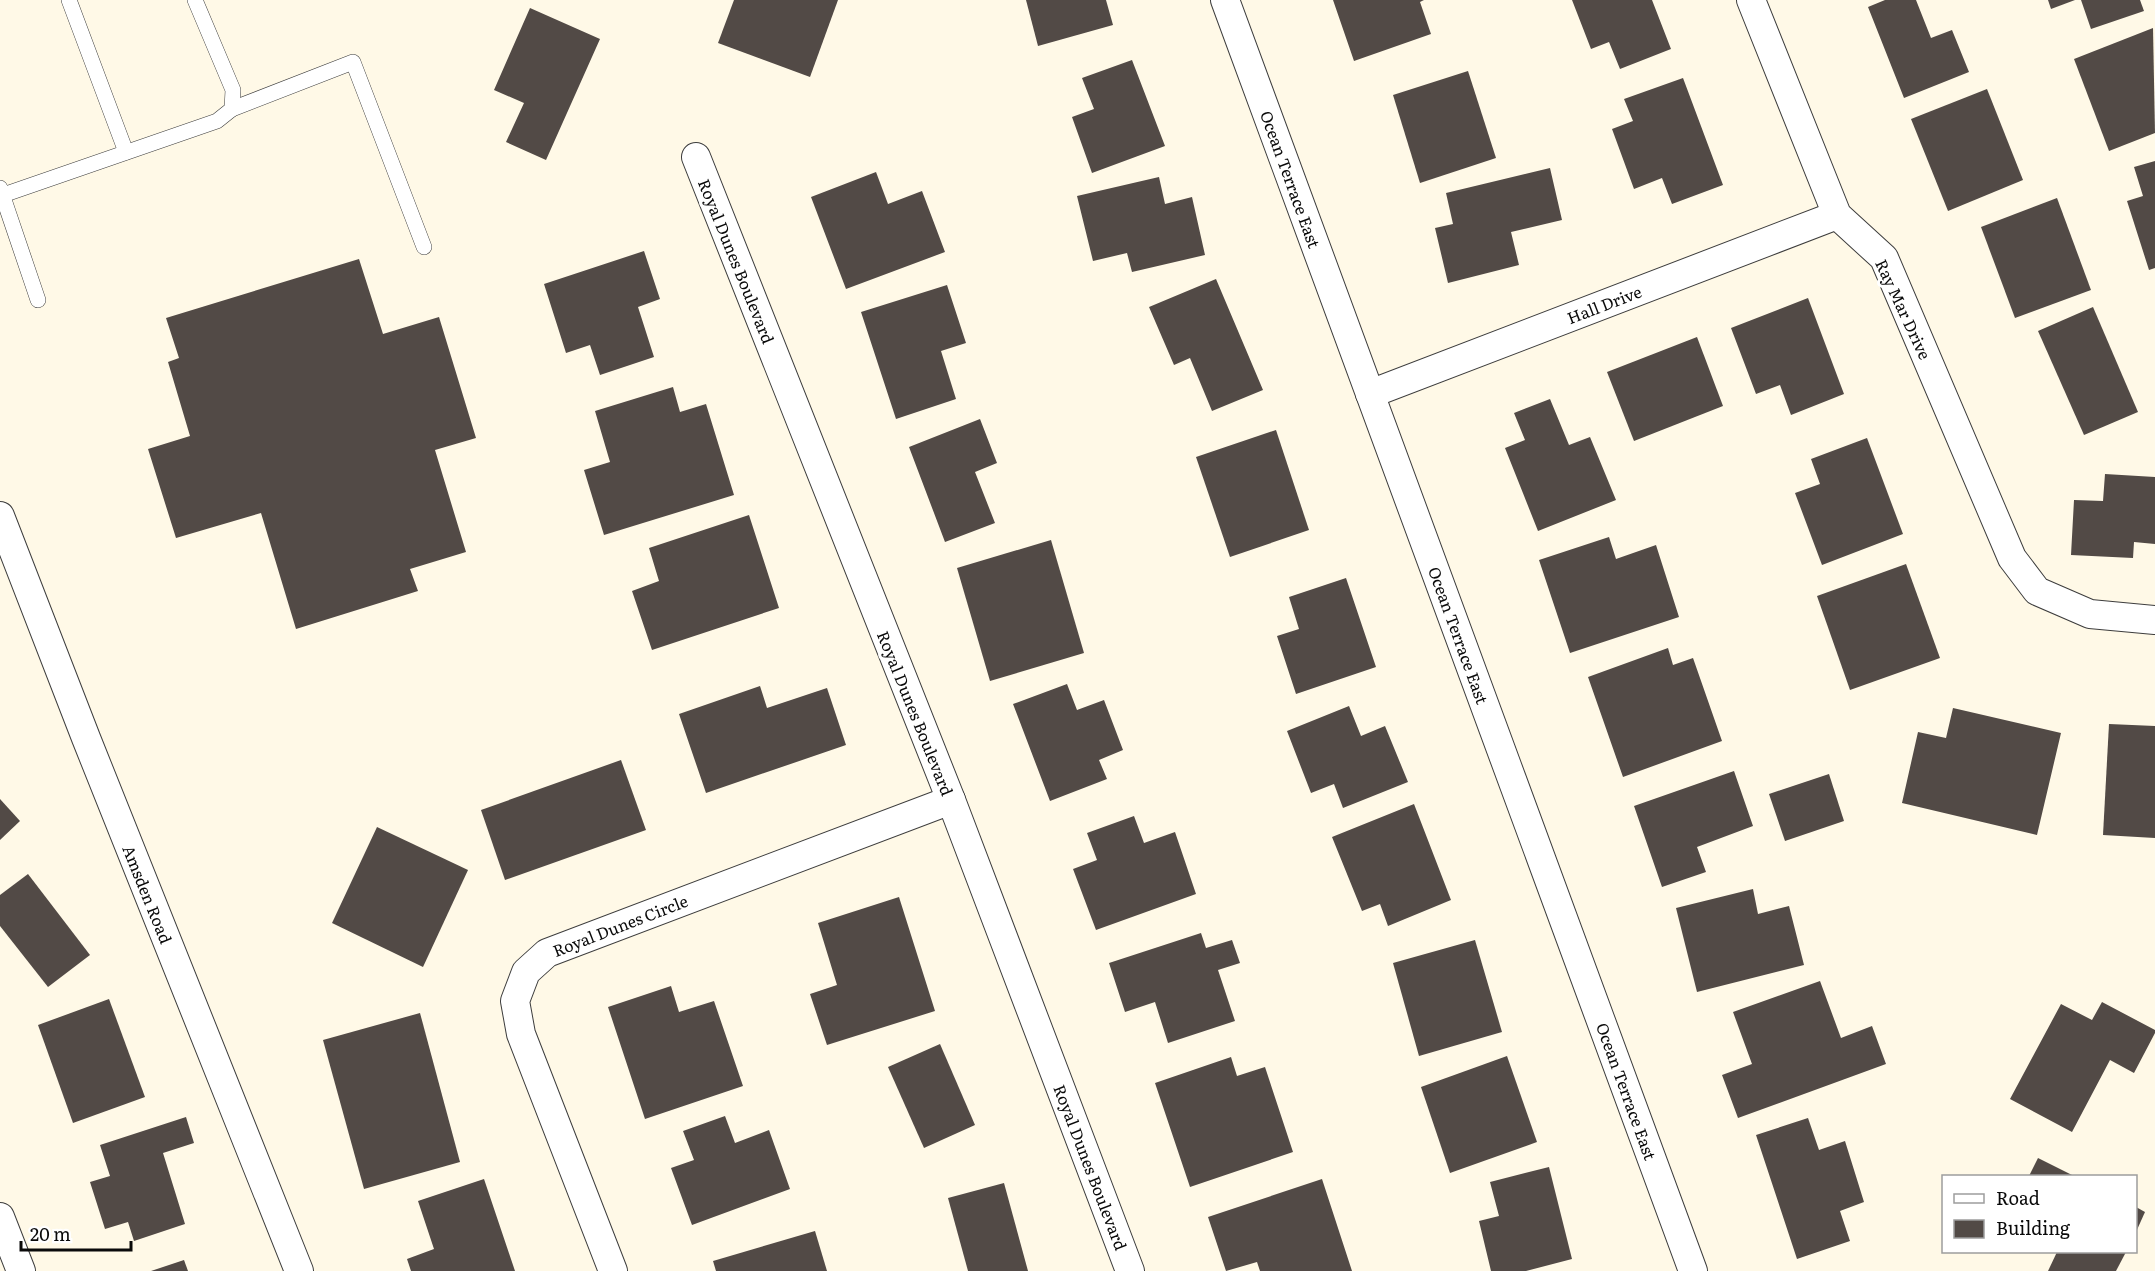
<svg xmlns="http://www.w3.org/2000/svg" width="2155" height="1271" font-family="Literata,serif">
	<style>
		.building { fill: #524a46 }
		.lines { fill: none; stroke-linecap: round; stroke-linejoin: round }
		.lane-casing { stroke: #3d3d3d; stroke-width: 16 }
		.street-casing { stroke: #3d3d3d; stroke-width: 30 }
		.lane { stroke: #fff; stroke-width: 15 }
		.street { stroke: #fff; stroke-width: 28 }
		.labels { text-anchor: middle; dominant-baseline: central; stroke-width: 6; stroke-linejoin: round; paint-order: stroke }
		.street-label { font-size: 16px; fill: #0a0a0a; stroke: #fff }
	</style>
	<rect width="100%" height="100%" fill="#fff9e7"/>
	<g class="building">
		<path d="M 734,0 L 838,0 L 810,77 L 718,43 Z"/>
		<path d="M 1026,0 L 1106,0 L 1113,25 L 1038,46 Z"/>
		<path d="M 1333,0 L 1424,0 L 1420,2 L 1431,34 L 1354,61 Z"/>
		<path d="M 1572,0 L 1652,0 L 1671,49 L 1620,69 L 1609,42 L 1591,49 Z"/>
		<path d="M 1885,0 L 1916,0 L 1931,38 L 1952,30 L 1969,72 L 1904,98 L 1868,7 Z"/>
		<path d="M 2048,0 L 2075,0 L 2051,9 Z"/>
		<path d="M 2081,0 L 2140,0 L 2144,11 L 2091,29 Z"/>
		<path d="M 530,8 L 600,39 L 546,160 L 506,142 L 524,103 L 494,90 Z"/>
		<path d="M 2153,28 L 2155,133 L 2109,151 L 2074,59 Z"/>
		<path d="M 1132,60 L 1165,146 L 1092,173 L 1072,117 L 1094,109 L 1082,78 Z"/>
		<path d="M 1468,71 L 1496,158 L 1420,183 L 1393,95 Z"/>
		<path d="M 1683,78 L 1723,185 L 1672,204 L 1662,178 L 1634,189 L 1612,129 L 1633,121 L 1624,99 Z"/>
		<path d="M 1987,89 L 2023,180 L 1948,211 L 1911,119 Z"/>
		<path d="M 2155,161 L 2155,268 L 2149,270 L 2127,201 L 2143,196 L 2134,167 Z"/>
		<path d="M 1550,168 L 1562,220 L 1511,232 L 1519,265 L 1448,283 L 1435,228 L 1453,224 L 1446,193 Z"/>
		<path d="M 876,172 L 888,204 L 922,191 L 945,252 L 846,289 L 811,197 Z"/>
		<path d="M 1159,177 L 1165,204 L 1192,197 L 1205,255 L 1132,272 L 1127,253 L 1093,261 L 1077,196 Z"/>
		<path d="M 2057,198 L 2091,290 L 2015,318 L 1981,227 Z"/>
		<path d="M 644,251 L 660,299 L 638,307 L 654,357 L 600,375 L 590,345 L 566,353 L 544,284 Z"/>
		<path d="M 359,259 L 383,334 L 439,317 L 476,438 L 435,450 L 466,552 L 410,569 L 418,591 L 296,629 L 261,513 L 176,538 L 148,449 L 190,436 L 168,362 L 179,358 L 166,318 Z"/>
		<path d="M 1216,279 L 1263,390 L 1212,411 L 1190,358 L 1174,365 L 1149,307 Z"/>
		<path d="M 947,285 L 966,343 L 941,351 L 956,399 L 896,419 L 861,312 Z"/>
		<path d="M 1808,298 L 1844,394 L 1791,415 L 1780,385 L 1756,394 L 1731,328 Z"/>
		<path d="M 2093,307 L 2138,412 L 2084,435 L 2038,331 Z"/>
		<path d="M 1697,337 L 1723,406 L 1634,441 L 1607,372 Z"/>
		<path d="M 673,387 L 680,412 L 706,404 L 734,495 L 604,535 L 584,470 L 610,462 L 595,411 Z"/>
		<path d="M 1550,399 L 1569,445 L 1590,437 L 1616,500 L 1538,531 L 1505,448 L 1525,440 L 1514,413 Z"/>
		<path d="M 980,419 L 997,463 L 975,472 L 995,523 L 945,542 L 909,447 Z"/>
		<path d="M 1276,430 L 1309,530 L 1230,557 L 1196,457 Z"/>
		<path d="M 1867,438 L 1903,534 L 1822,565 L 1795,493 L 1820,484 L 1811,459 Z"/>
		<path d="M 2105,474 L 2155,477 L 2155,544 L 2134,542 L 2133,558 L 2071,555 L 2074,500 L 2103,501 Z"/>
		<path d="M 749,515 L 779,608 L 652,650 L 632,591 L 659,581 L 649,548 Z"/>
		<path d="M 1609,537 L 1616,559 L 1656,545 L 1679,617 L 1570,653 L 1539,560 Z"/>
		<path d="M 1051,540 L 1084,653 L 990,681 L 957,568 Z"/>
		<path d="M 1906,564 L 1940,658 L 1850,690 L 1817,596 Z"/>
		<path d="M 1346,578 L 1376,667 L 1296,694 L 1277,636 L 1299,629 L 1289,597 Z"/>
		<path d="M 1668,648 L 1673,665 L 1693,658 L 1722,741 L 1623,777 L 1588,677 Z"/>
		<path d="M 1067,684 L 1077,710 L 1104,700 L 1123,750 L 1099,760 L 1107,779 L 1050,801 L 1013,704 Z"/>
		<path d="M 760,686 L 767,708 L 827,688 L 846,745 L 706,793 L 679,714 Z"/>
		<path d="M 1349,706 L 1361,736 L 1385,726 L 1408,782 L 1343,808 L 1334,784 L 1311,793 L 1287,731 Z"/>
		<path d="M 1953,708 L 2061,733 L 2037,835 L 1902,803 L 1918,732 L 1946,738 Z"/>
		<path d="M 2109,724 L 2155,726 L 2155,838 L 2103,835 Z"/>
		<path d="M 621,760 L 646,830 L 505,880 L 481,810 Z"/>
		<path d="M 1734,771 L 1753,826 L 1697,847 L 1706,872 L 1662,887 L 1634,806 Z"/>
		<path d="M 1829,774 L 1844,821 L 1785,841 L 1769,794 Z"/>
		<path d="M 0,799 L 20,821 L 0,840 Z"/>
		<path d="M 1414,804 L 1451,900 L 1388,926 L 1380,904 L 1362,911 L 1332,837 Z"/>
		<path d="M 1134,816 L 1144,843 L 1175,832 L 1196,894 L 1096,930 L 1073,869 L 1097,860 L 1087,833 Z"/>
		<path d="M 377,827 L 468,870 L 423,967 L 332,923 Z"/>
		<path d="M 28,874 L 90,955 L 48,987 L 0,926 L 0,895 Z"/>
		<path d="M 1753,889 L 1758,914 L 1789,906 L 1804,965 L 1697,992 L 1676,908 Z"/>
		<path d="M 899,897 L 935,1011 L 827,1045 L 810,994 L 837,985 L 818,923 Z"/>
		<path d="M 1201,933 L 1206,948 L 1232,940 L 1240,963 L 1218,970 L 1235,1021 L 1168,1043 L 1155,1002 L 1125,1012 L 1109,963 Z"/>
		<path d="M 1475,940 L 1502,1032 L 1419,1056 L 1393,963 Z"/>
		<path d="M 1820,981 L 1841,1038 L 1872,1026 L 1886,1064 L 1738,1118 L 1722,1075 L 1752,1064 L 1733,1012 Z"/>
		<path d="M 671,986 L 679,1012 L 714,1001 L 743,1086 L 645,1119 L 608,1007 Z"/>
		<path d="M 109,999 L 145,1097 L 73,1123 L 38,1025 Z"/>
		<path d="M 2102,1002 L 2155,1030 L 2155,1033 L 2134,1073 L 2110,1060 L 2072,1132 L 2010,1099 L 2061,1004 L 2092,1020 Z"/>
		<path d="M 420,1013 L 460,1162 L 364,1189 L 323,1040 Z"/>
		<path d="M 940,1044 L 975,1125 L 924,1148 L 888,1067 Z"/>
		<path d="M 1507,1056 L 1537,1142 L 1450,1173 L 1421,1087 Z"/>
		<path d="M 1231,1057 L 1237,1076 L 1265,1067 L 1293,1152 L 1190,1187 L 1155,1083 Z"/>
		<path d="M 725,1116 L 735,1143 L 769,1130 L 790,1189 L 692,1225 L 671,1168 L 694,1160 L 683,1131 Z"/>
		<path d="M 186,1117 L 194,1143 L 163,1153 L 185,1224 L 134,1241 L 128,1222 L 105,1229 L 90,1182 L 110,1176 L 100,1145 Z"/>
		<path d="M 1808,1118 L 1819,1150 L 1845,1141 L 1864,1202 L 1840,1211 L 1850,1241 L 1797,1259 L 1756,1135 Z"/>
		<path d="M 2038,1158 L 2074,1176 L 2029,1176 Z"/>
		<path d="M 1549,1167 L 1572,1259 L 1526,1271 L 1491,1271 L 1479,1221 L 1499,1216 L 1490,1182 Z"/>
		<path d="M 484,1179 L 515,1271 L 411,1271 L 407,1259 L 434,1249 L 418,1201 Z"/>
		<path d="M 1322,1179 L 1352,1271 L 1260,1271 L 1257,1262 L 1226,1271 L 1208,1217 Z"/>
		<path d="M 1004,1183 L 1028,1271 L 968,1271 L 948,1198 Z"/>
		<path d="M 2136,1207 L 2145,1212 L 2136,1232 Z"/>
		<path d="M 815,1231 L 827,1271 L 716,1271 L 713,1261 Z"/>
		<path d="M 2057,1252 L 2126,1252 L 2116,1271 L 2048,1271 Z"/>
		<path d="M 184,1260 L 188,1271 L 151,1271 Z"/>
	</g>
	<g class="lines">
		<defs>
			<g id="lane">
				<path d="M 69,0 L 126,152"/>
				<path d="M 232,109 L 353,62 L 424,247"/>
				<path d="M 0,188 L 38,300"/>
				<path d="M 3,195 L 217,121 L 232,109 L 233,90 L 195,0"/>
			</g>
			<g id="street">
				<path d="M 1225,0 L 1693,1271"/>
				<path d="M 1751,0 L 1837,215 L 1884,258 L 2012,558 L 2037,591 L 2090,614 L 2155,620"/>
				<path d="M 696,157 L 951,800 L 1130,1271"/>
				<path d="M 1370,394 L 1837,215"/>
				<path d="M 0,516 L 86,738 L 299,1271"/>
				<path d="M 0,1217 L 21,1271"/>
				<path d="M 613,1271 L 521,1034 L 515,1001 L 526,972 L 547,953 L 951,800"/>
			</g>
		</defs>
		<use href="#lane" class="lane-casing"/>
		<use href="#street" class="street-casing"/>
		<use href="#lane" class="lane"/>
		<use href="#street" class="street"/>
	</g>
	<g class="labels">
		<g class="street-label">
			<text transform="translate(1291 179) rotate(70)">Ocean Terrace East</text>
			<text transform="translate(737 261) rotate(68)">Royal Dunes Boulevard</text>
			<text transform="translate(1604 304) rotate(-21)">Hall Drive</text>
			<text transform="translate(1904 309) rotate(65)">Ray Mar Drive</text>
			<text transform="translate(1459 635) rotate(70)">Ocean Terrace East</text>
			<text transform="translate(916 713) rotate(68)">Royal Dunes Boulevard</text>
			<text transform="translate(148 894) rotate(68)">Amsden Road</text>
			<text transform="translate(620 925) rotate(-21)">Royal Dunes Circle</text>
			<text transform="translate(1627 1091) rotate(70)">Ocean Terrace East</text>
			<text transform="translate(1091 1167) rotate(69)">Royal Dunes Boulevard</text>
		</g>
	</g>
	<rect x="1942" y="1175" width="195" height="78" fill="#ffffff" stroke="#9d9d9d" stroke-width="1.5"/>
	<rect x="1954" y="1194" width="30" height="9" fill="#ffffff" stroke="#9d9d9d" stroke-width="1.5"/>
	<text x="1996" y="1205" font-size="18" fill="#0a0a0a">Road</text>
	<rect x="1954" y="1220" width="30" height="18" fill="#524a46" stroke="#9d9d9d" stroke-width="1.5"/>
	<text x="1996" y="1235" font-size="18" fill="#0a0a0a">Building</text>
	<path d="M21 1241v9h110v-9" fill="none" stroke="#0a0a0a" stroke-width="3"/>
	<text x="30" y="1241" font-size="18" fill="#0a0a0a" stroke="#ffffff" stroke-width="4.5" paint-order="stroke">20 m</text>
</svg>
